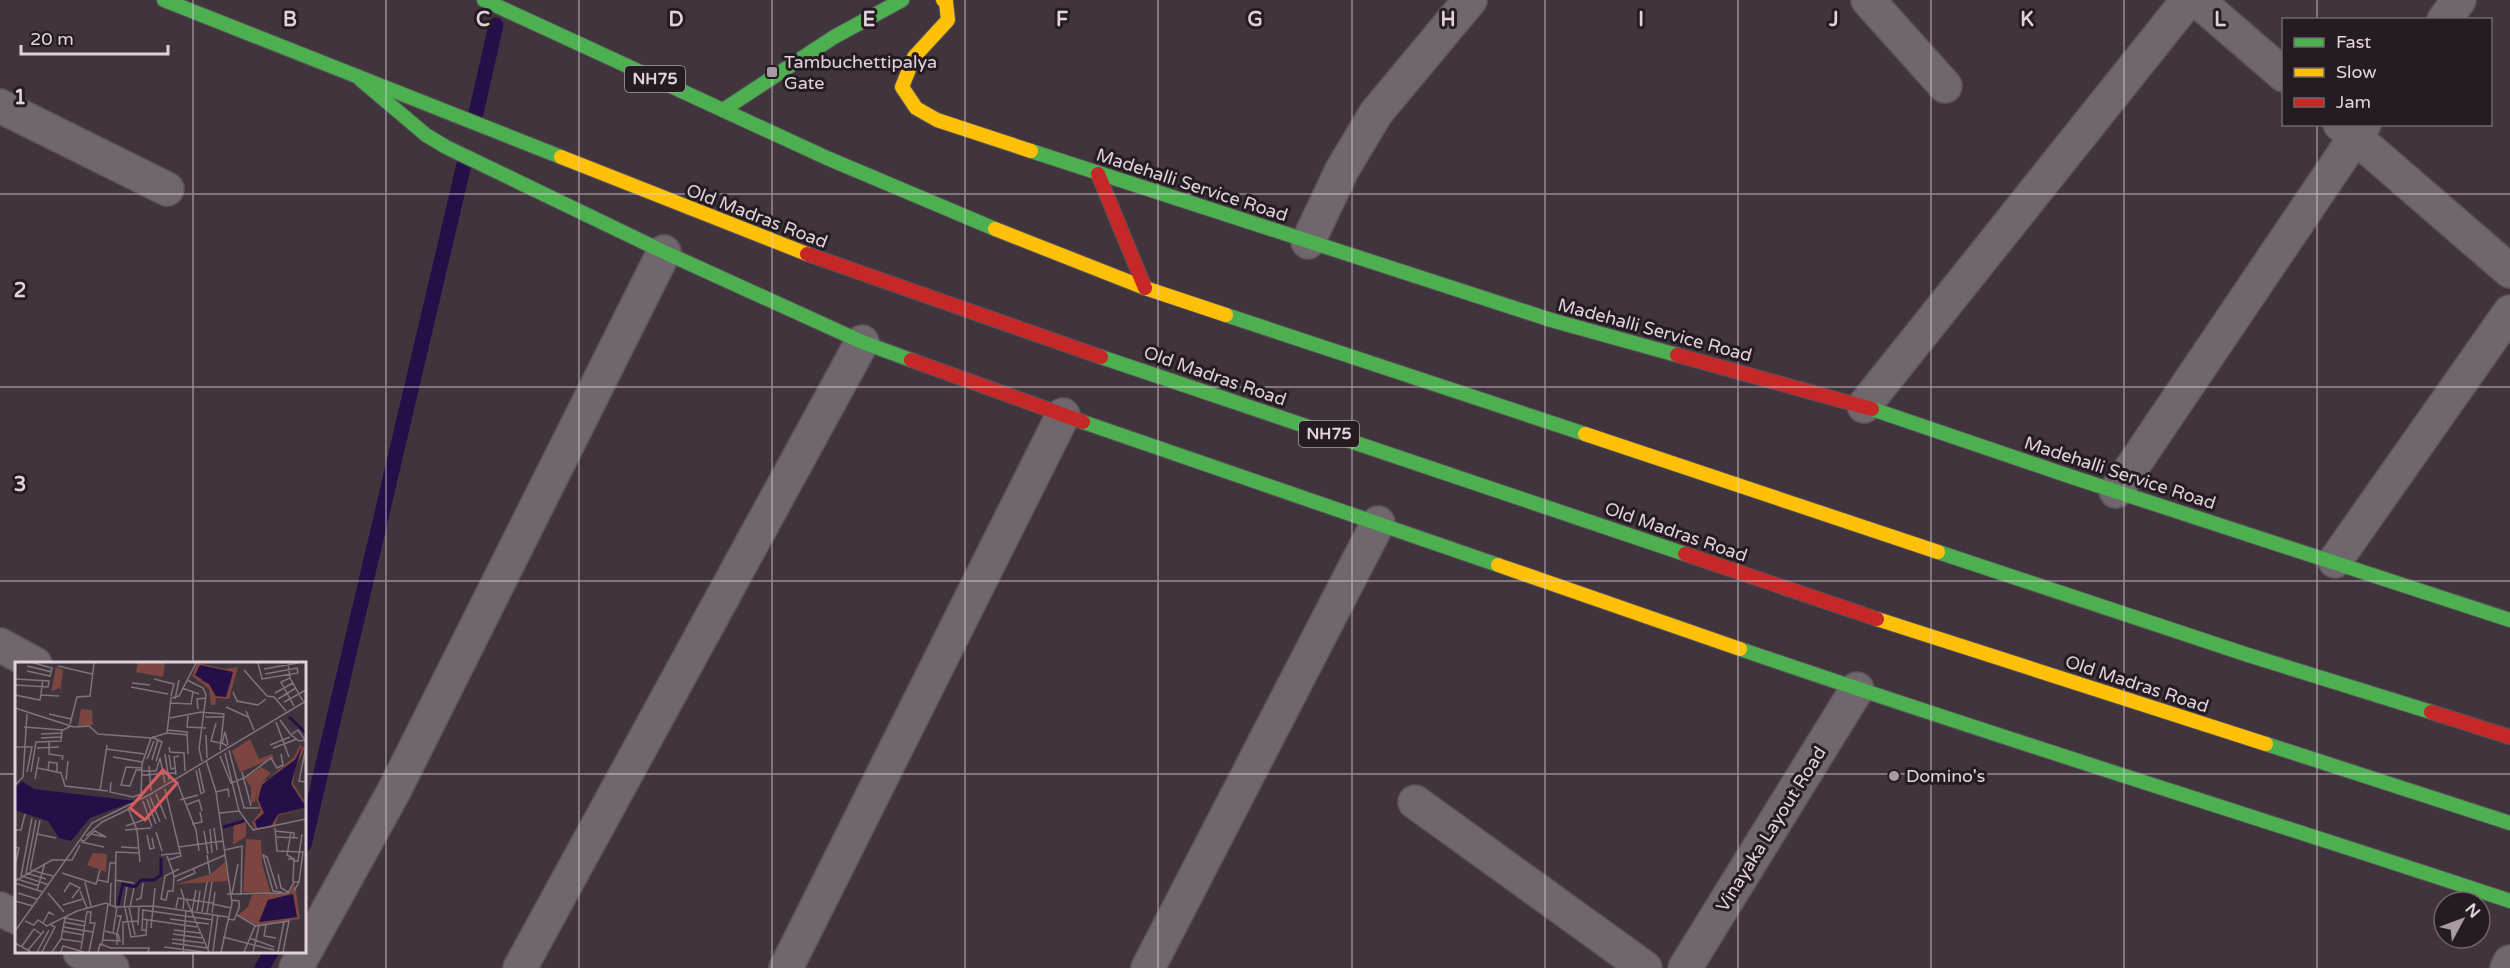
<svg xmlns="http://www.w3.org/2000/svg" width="2510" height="968" font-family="'Varela Round',sans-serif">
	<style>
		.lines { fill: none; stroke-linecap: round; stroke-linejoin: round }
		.stream { stroke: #250f49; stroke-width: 15 }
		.street-casing { stroke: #5b5158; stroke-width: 36 }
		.fast-casing { stroke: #5b5158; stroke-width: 16 }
		.slow-casing { stroke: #5b5158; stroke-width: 16 }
		.jam-casing { stroke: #5b5158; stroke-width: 16 }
		.street { stroke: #70676d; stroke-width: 33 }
		.fast { stroke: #4caf50; stroke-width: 14 }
		.slow { stroke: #ffc107; stroke-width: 14 }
		.jam { stroke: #c62828; stroke-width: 14 }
		.grid { fill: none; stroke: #e0d3db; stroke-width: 1.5; stroke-opacity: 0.55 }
		.poi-dot { fill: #a89ca4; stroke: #251c22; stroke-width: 2 }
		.labels { text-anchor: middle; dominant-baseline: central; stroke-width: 6; stroke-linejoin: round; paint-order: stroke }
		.shield { fill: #251c22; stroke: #a89ca4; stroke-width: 1.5 }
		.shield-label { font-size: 16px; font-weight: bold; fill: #e0d3db }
		.poi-label { font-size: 18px; fill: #e0d3db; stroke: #251c22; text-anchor: start }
		.street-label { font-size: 18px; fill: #e0d3db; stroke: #251c22 }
		.inset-river { fill: none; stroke: #250f49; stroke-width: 3 }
		.inset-road { fill: none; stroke: #80747c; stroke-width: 1.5 }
		.view { fill: #d95b5e; fill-opacity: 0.15; stroke: #d95b5e; stroke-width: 3 }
		.inset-edge { fill: none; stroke: #e0d3db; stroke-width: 3 }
		.grid-label { font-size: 20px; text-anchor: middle; font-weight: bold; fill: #e0d3db; stroke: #251c22; stroke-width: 6; stroke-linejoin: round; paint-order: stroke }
	</style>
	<rect width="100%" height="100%" fill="#40353d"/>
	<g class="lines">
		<g class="stream">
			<path d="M 476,113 L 496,25"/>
			<path d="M 304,845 L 465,160"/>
			<path d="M 262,968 L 271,952"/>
		</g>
		<defs>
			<g id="street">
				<path d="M 1868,0 L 1945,86"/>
				<path d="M 2197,0 L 2284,75"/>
				<path d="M 2444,20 L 2459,0"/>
				<path d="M 0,106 L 167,189"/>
				<path d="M 2340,124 L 2510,271"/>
				<path d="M 1308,242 L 1342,170 L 1376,113 L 1470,0"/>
				<path d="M 1864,406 L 2188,0"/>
				<path d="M 2116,491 L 2364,124"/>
				<path d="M 2335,561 L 2510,312"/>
				<path d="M 0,645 L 35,664"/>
				<path d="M 1415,802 L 1645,968"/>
				<path d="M 0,909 L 16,917"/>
				<path d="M 80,952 L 112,968"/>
				<path d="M 296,968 L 394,791 L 664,252"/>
				<path d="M 520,968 L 862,342"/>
				<path d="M 786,968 L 1063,415"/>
				<path d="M 1148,968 L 1378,523"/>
				<path d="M 1685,968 L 1857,689"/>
				<path d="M 2507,968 L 2510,962"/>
			</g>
			<g id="fast">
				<path d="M 164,0 L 561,157"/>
				<path d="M 484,0 L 827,158 L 995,229"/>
				<path d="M 361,80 L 426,135 L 446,147 L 664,252 L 862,342 L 911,360"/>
				<path d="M 723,110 L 834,37 L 902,0"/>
				<path d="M 1031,151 L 1551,320 L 1677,355"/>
				<path d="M 1226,315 L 1585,434"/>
				<path d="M 1101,357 L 1685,554"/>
				<path d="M 1872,409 L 2072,477 L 2510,620"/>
				<path d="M 1083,422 L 1498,565"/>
				<path d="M 1938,552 L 2248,655 L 2431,712"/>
				<path d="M 1740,649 C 1996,737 2254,816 2510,901"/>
				<path d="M 2266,744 L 2510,823"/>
			</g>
			<g id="slow">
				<path d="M 943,0 L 946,2 L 948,20 L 914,57 L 902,87 L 916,108 L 937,120 L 1031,151"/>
				<path d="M 561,157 L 807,254"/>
				<path d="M 995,229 L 1145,288 L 1226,315"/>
				<path d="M 1585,434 L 1938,552"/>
				<path d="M 1498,565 L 1740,649"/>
				<path d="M 1877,619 L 2266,744"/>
			</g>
			<g id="jam">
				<path d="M 1098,174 L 1145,288"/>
				<path d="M 807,254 L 1101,357"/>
				<path d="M 1677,355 L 1872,409"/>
				<path d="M 911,360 L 1083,422"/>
				<path d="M 1685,554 L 1877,619"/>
				<path d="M 2431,712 L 2510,737"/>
			</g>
		</defs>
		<use href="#street" class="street-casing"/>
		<use href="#fast" class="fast-casing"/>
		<use href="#slow" class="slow-casing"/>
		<use href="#jam" class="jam-casing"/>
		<use href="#street" class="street"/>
		<use href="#fast" class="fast"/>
		<use href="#slow" class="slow"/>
		<use href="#jam" class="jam"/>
	</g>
	<path class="grid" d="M 193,0 L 193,664M 386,0 L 386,968M 579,0 L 579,968M 772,0 L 772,968M 965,0 L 965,968M 1158,0 L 1158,968M 1352,0 L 1352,968M 1545,0 L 1545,968M 1738,0 L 1738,968M 1931,0 L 1931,968M 2124,0 L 2124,968M 2317,0 L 2317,20M 2317,124 L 2317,968M 0,194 L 2510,194M 0,387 L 2510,387M 0,581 L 2510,581M 0,774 L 16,774M 304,774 L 2510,774M 193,952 L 193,968"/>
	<g class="poi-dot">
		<rect x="766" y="66" width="12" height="12" rx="3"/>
		<circle cx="1894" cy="776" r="6"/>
	</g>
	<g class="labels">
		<g class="shield">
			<rect x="625" y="66" width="60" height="26" rx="4.5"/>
			<rect x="1299" y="421" width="60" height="26" rx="4.5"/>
		</g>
		<g class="shield-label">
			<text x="655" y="79">NH75</text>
			<text x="1329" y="434">NH75</text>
		</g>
		<g class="poi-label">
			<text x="784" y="62">Tambuchettipalya<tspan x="784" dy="21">Gate</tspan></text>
			<text x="1906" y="776">Domino's</text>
		</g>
		<g class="street-label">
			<text transform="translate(1192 185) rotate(18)">Madehalli Service Road</text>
			<text transform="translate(757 216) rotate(21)">Old Madras Road</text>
			<text transform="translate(1655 330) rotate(15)">Madehalli Service Road</text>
			<text transform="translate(1215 376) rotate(19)">Old Madras Road</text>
			<text transform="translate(2120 473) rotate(18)">Madehalli Service Road</text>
			<text transform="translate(1676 532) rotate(19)">Old Madras Road</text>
			<text transform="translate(2137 684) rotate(18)">Old Madras Road</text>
			<text transform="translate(1771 829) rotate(-58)">Vinayaka Layout Road</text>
		</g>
	</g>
	<g transform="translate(15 662)">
		<rect width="291" height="291" fill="#40353d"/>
		<path d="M 123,1 L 150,1 L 148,15 L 121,10 ZM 41,5 L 48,8 L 45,32 L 45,25 L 36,30 ZM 246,105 L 256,111 L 243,124 L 240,140 L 236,141 L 236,125 L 230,116 ZM 231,160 L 231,174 L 218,183 L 219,161 ZM 231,177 L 246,178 L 247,202 L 256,232 L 228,230 ZM 78,191 L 92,192 L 91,210 L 72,203 ZM 210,200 L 213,219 L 162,222 L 196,212 Z" fill="#7d453f"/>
		<path d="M 235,77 L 244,97 L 257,92 L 259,96 L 225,110 L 217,89 Z" fill="#7d453f"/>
		<path d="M 182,1 L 210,7 L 223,5 L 214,37 L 201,36 L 200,43 L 196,43 L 194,27 L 177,14 ZM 217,15 L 211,33 L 201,34 L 194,22 L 185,18 ZM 66,47 L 77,48 L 78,63 L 63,64 ZM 285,83 L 290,86 L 281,104 L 278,121 L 291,142 L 282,135 L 276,122 L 278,104 L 288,86 L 280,98 L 252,117 L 246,127 L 244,137 L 249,151 L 244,158 L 256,164 L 263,152 L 291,148 L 263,153 L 260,165 L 240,168 L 237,160 L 246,149 L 241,137 L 243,124 L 279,95 ZM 280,222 L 285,257 L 242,263 L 223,253 L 233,245 L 237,233 L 273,231 ZM 277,232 L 282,255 L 244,260 L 253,238 Z" fill="#7d453f" fill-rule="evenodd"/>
		<path d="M 185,3 L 218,10 L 211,35 L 201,34 L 194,22 L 180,13 ZM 287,84 L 276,122 L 291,145 L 263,152 L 256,164 L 242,166 L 240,159 L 249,151 L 243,137 L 247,123 L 280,98 ZM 7,119 L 19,127 L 120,139 L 75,156 L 56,179 L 44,176 L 33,159 L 0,148 L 0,126 ZM 278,232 L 282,255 L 244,260 L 253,238 Z" fill="#250f49"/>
		<path class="inset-river" d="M 274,55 L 291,71M 208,165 L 229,159M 103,243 L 108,222 L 120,225 L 126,218 L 139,218 L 146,213 L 146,196"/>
		<path class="inset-road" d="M 243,1 L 247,17 L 283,11 L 282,6 L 250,12M 273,1 L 275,16 L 288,39M 12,4 L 37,10M 43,4 L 77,12M 249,7 L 283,1M 229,8 L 252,34M 12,9 L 35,14 L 37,6 L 19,1M 275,16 L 266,20 L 279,44M 139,17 L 159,22 L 156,34M 172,18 L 188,26 L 191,33 L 184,87 L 187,99M 117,21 L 135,23M 0,23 L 33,25 L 34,19 L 0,17M 116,25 L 153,32M 167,26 L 184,32M 218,30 L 222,39 L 243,43 L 251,37M 260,31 L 278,21M 0,33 L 25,38 L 28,18M 26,33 L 44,34M 252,34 L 259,35 L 271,49M 160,37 L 164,18M 263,37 L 281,26M 269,40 L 291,28M 156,41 L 176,42 L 178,30M 211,45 L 233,55M 0,46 L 59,65 L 74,64 L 83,72 L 136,76 L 127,102 L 126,137M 183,47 L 182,37 L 191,36M 231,49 L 239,68M 34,52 L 56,57M 173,54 L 172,65 L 191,66M 190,55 L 209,55M 155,56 L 186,50 L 209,52 L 205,88M 265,58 L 276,73 L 284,79 L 291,78M 261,60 L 274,95M 201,61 L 196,79 L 205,81M 55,62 L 62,35 L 75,34 L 79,1M 9,65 L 48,68 L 56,64M 153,68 L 172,70 L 173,92M 152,71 L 173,73M 26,72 L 47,71M 277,72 L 283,68 L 290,78M 191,73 L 192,96M 137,75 L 147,80 L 141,99M 26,76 L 46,75M 136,76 L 152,71 L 156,36 L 164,34 L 181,1M 34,79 L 34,92 L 48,94 L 47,98M 255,83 L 275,75M 212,84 L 207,81 L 210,70 L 213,83M 0,85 L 17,85 L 12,110M 154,85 L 155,90 L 169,91 L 170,109M 291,85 L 284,119 L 291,120M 22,86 L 44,85M 258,86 L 282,77M 91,87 L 129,92M 214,88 L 229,146 L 244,146M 210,91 L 224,149 L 238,168 L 291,157M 150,92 L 154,118M 154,93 L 156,107 L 160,106M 205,94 L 216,121 L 229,116 L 256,96 L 262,106 L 268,103 L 266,92M 98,95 L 127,100M 132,97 L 139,79M 137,98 L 143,78M 191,98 L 201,130 L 217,241 L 206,290M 134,104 L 136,129M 23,106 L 46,111 L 50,124 L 93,129M 184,106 L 189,130 L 186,132M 126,108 L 121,108 L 115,124 L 106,123 L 111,105 L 126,106M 181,108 L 186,132M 33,109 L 34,100 L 39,101 L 42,101 L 42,110M 126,109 L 141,109 L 145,96 L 150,121M 16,110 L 21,80 L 46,79 L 47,68M 227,110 L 236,144M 126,113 L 161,111M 161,113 L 159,95 L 164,94M 20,117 L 24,95M 51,118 L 53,99M 96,120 L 95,130 L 118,135 L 126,132M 162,120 L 181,168 L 184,189M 0,123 L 8,115 L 12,52M 150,127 L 166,194 L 153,198M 85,129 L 92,83M 201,130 L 213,127 L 214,135M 141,132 L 151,157M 135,135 L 145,160M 132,137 L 141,162M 165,138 L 183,133M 128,139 L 137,165M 171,143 L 184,138 L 187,149M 113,146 L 122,168 L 125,200M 205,151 L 224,149M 21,158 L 11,211 L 31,217M 177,162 L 187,160 L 185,150M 111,164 L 134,156M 199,166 L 202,188M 260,166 L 262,189 L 288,190 L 284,220M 195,167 L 197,191M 0,168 L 6,168 L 10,152M 110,168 L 136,166M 189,169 L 193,192M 260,169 L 279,171 L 279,175M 141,170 L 147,189M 276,170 L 272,193 L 279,197M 22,172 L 41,176M 132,173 L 135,187 L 139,186 L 137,176M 71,174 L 87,160 L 114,147M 260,175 L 283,176M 66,178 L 69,179 L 75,173 L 80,169 L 91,175 L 76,172M 66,180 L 89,185M 0,185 L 4,186 L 1,200M 106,185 L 124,186M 164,185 L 208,179M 210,188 L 227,184 L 226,233M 146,193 L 165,191M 192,193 L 195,212M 152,194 L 158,210 L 150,214 L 146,237 L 151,238 L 153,229 L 158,229 L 159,215M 252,195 L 248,193 L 258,229 L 267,230M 252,195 L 262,227M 273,197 L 279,197 L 278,220M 279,199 L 283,199 L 287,172M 164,207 L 158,210 L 159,215 L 210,193M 15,208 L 25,158M 16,208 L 38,214M 47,211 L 81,222 L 85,208M 263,212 L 266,226 L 273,230M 6,214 L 17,156M 7,214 L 34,223M 2,217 L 24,224M 83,218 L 93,220 L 95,201 L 101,201M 100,218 L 119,221M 0,219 L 37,198 L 57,198 L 65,183M 162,219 L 180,211 L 178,206M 70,220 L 76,244M 0,221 L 28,230M 166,227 L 169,237 L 198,241M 22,228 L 30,201M 65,229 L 72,246M 49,230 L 55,221 L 65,226 L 57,236M 3,231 L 22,237M 33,231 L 49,250M 212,232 L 273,231 L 279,220 L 284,220 L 279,229M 217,232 L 223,202M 171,237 L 194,290M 121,238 L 126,236 L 128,221M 0,239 L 18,244M 198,242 L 216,246M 48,243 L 68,237M 95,243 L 96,221M 100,245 L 101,190 L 124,191M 109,245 L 112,225M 114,245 L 120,273M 115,245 L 119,226M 110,246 L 116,275 L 131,273 L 132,257M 161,246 L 163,236 L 169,237 L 168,247M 128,247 L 127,268 L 131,268M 128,248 L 198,258M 177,249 L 181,228M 182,249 L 185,229M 72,250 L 76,250 L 75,261 L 80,261 L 74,290M 187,250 L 192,220M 192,251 L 197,220M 197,251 L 200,230M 222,253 L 241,264M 102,254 L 106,254 L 102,272M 50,256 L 71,260M 127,257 L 182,265M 155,257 L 194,262M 213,257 L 219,258 L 224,246 L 224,239 L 216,238M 10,259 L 19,263 L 23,258 L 32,264 L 62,249 L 91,241 L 100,245 L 138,244 L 213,255M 49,260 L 70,264M 28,261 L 34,250 L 39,253M 123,263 L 124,244M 251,263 L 249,274 L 261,276M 48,265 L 78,270M 136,266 L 140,226M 159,268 L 185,271M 0,269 L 77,161 L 134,133 L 291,39M 47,269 L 69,273M 90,269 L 102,272 L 102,283M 98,271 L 102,245M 158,272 L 187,276M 208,275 L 259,288M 234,276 L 259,285M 46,277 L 67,280M 157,277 L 189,281M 88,278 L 105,279 L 103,272M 0,281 L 16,290M 157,281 L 192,286M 87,282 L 93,242M 108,283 L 108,260 L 123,259M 7,284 L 19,267 L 26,272M 149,285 L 188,290M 66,287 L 72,249M 193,287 L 198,252M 13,288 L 29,269M 198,289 L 203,253M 22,290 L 34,268M 27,290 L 40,265 L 36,263M 37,290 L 46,277 L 50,256M 46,290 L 48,284 L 69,290M 83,290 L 85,282 L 96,286 L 134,286 L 133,290M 168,290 L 171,248M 229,290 L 240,264 L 274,259 L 268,290M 238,290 L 244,264M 263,290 L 269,260"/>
		<path class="view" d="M 148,108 L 162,121 L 130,158 L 115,146 Z"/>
		<rect width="291" height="291" class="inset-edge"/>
	</g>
	<g class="grid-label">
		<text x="290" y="26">B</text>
		<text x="483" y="26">C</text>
		<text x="676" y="26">D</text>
		<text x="869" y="26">E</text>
		<text x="1062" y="26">F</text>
		<text x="1255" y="26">G</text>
		<text x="1448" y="26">H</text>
		<text x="1641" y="26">I</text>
		<text x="1834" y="26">J</text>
		<text x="2027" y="26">K</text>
		<text x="2220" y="26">L</text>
		<text x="20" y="104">1</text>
		<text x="20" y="297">2</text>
		<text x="20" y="491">3</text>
	</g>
	<rect x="2282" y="18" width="210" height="108" fill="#251c22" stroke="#70656c" stroke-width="1.5"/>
	<rect x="2294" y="38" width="30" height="9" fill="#4caf50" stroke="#70656c" stroke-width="1.5"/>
	<text x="2336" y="48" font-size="18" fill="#e0d3db">Fast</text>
	<rect x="2294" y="68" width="30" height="9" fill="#ffc107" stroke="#70656c" stroke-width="1.5"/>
	<text x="2336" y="78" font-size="18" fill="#e0d3db">Slow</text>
	<rect x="2294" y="98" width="30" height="9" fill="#c62828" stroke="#70656c" stroke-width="1.5"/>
	<text x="2336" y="108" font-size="18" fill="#e0d3db">Jam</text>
	<g transform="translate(2462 920) rotate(49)"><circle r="28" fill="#251c22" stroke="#70656c" stroke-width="1.5"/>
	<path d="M0-4.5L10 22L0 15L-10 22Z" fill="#a89ca4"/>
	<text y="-9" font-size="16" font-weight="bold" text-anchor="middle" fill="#e0d3db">N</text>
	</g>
	<path d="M21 45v9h147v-9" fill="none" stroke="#e0d3db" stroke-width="3"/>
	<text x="30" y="45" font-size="18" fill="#e0d3db" stroke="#251c22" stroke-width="4.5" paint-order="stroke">20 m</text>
</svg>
